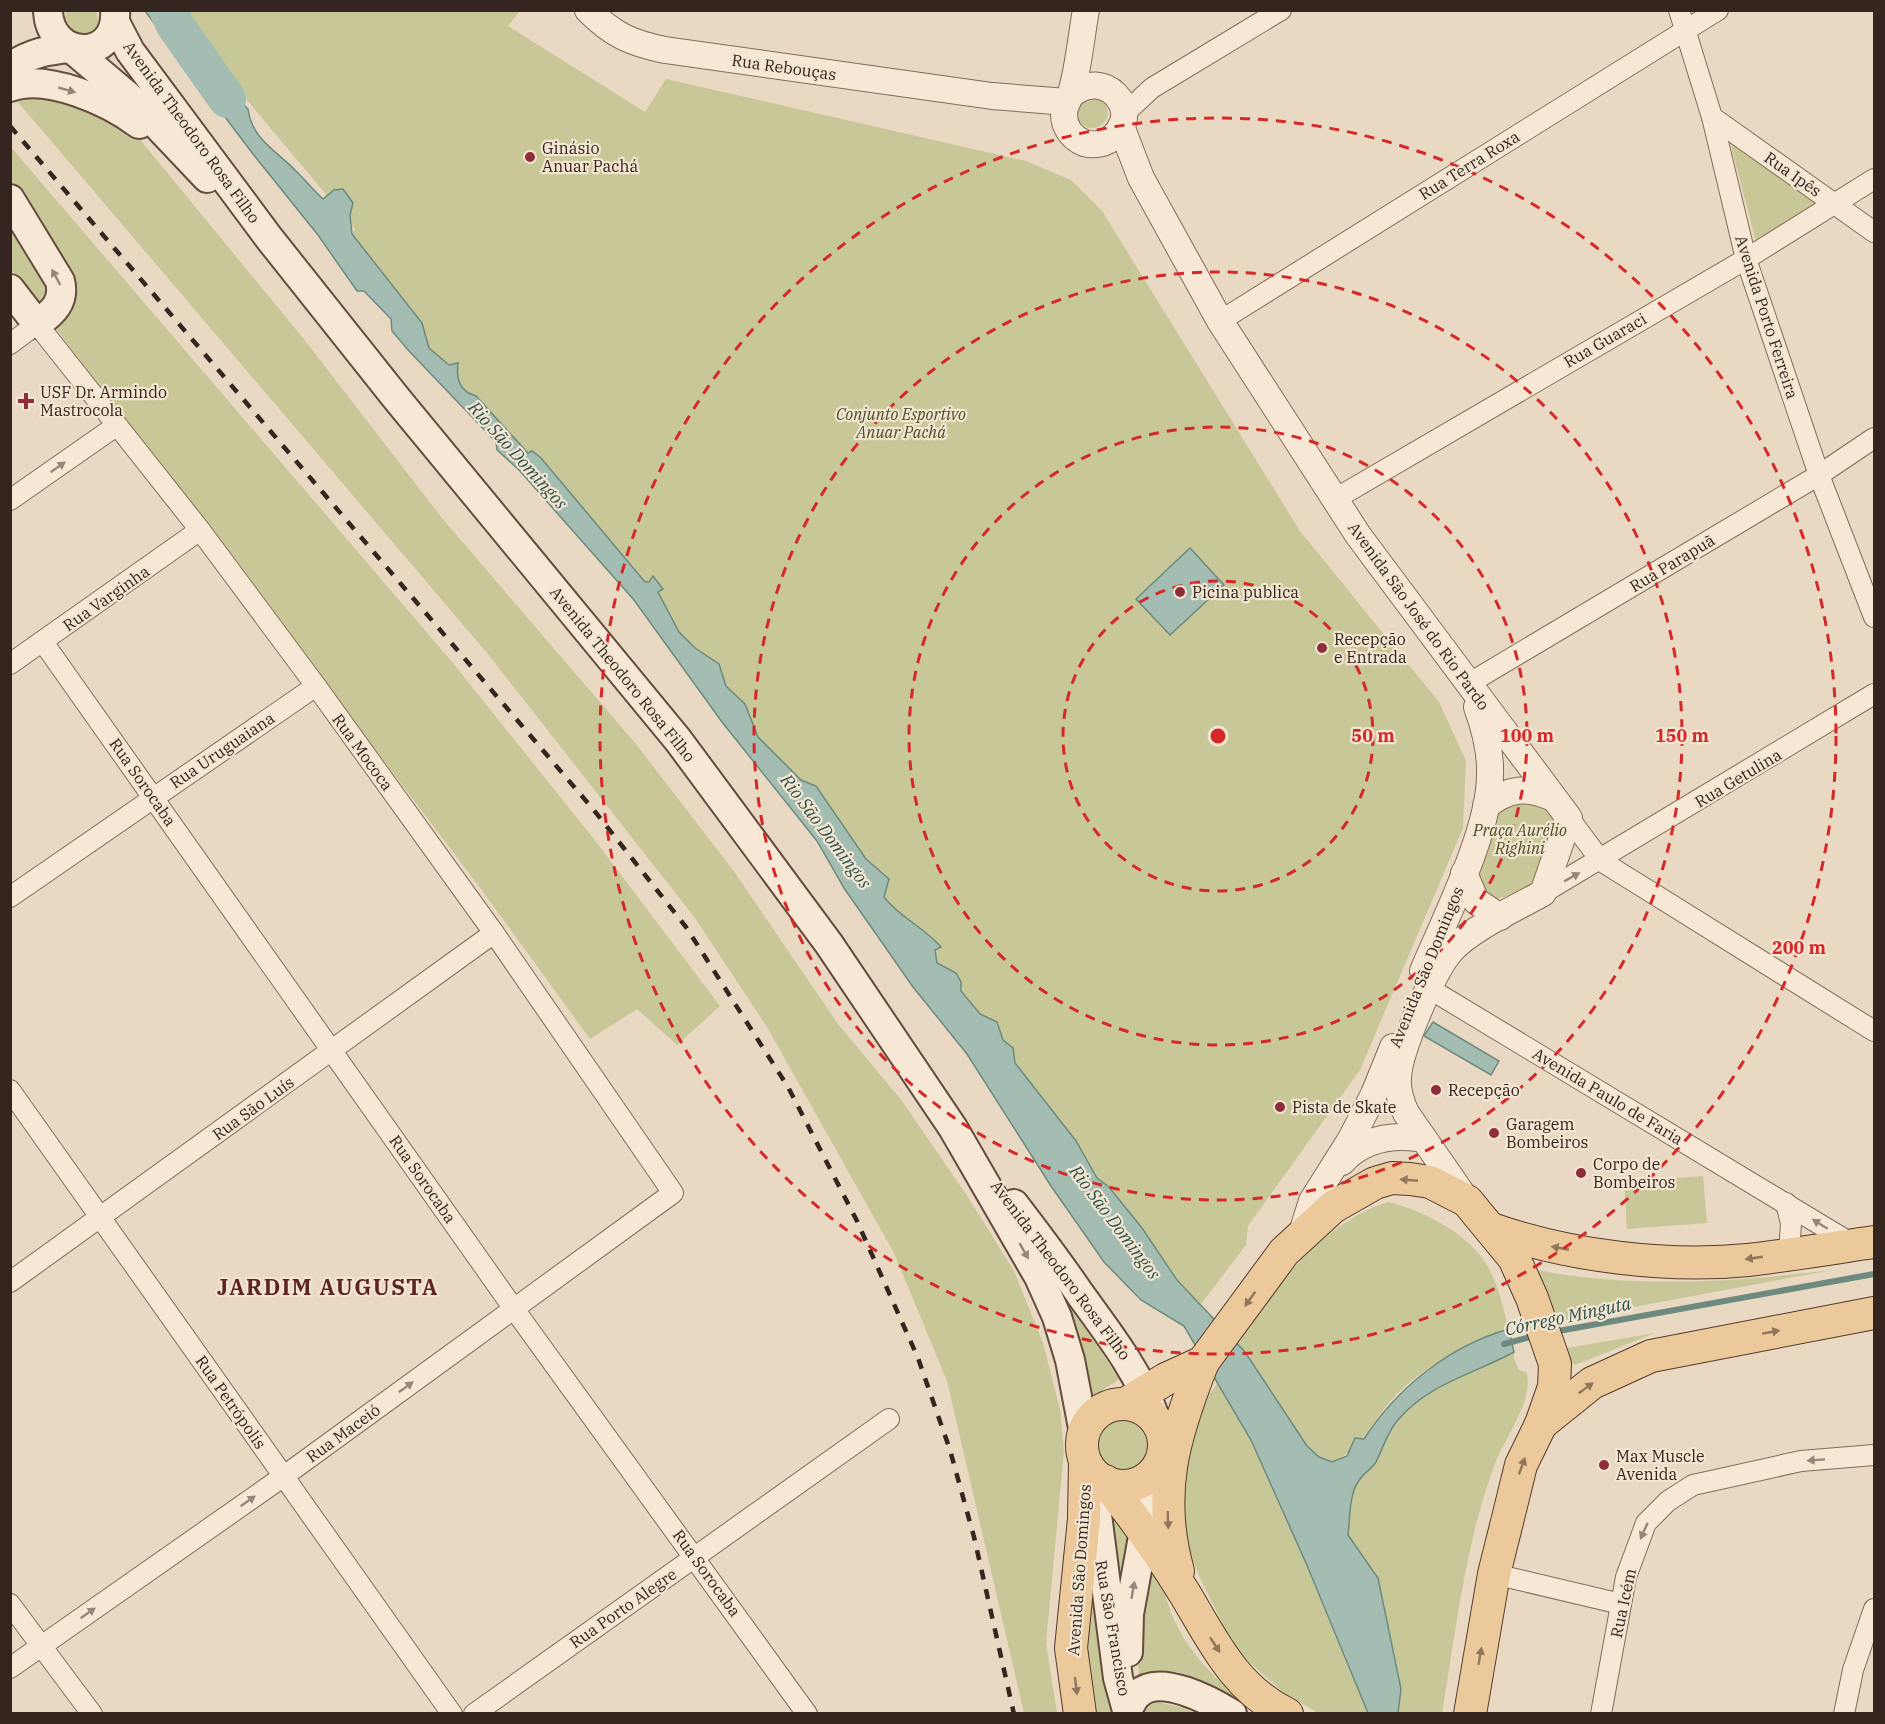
<svg xmlns="http://www.w3.org/2000/svg" width="1885" height="1724" font-family="'IBM Plex Serif',serif">
	<style>
		.green { fill: #c8c797 }
		.water { fill: #a4bdb3; stroke: #6c8a7f; stroke-width: 1.5 }
		.lines { fill: none; stroke-linecap: round; stroke-linejoin: round }
		.stream { stroke: #6c8a7f; stroke-width: 6 }
		.river { stroke: #a4bdb3; stroke-width: 38 }
		.minor-casing { stroke: #836b5a; stroke-width: 22 }
		.tertiary-casing { stroke: #836b5a; stroke-width: 28 }
		.secondary-casing { stroke: #654c3e; stroke-width: 32 }
		.primary-casing { stroke: #513a2e; stroke-width: 34 }
		.minor { stroke: #f6e8d4; stroke-width: 20 }
		.tertiary { stroke: #f6e8d4; stroke-width: 26 }
		.secondary { stroke: #f6e8d4; stroke-width: 28 }
		.primary { stroke: #ecc99b; stroke-width: 32 }
		.rail { stroke: #34251e; stroke-width: 4.5; stroke-dasharray: 10 10; stroke-linecap: butt }
		.oneway { fill: #958679 }
		.oneway2 { fill: #90775c }
		.ring { fill: none; stroke: #d62828; stroke-width: 3; stroke-dasharray: 10 8 }
		.poi-dot { fill: #8e2e3b; stroke: #f2e5d1; stroke-width: 2 }
		.labels { text-anchor: middle; dominant-baseline: central; stroke-width: 4.5; stroke-linejoin: round; paint-order: stroke }
		.street-label { font-size: 16px; fill: #34251e; stroke: #f2e5d1 }
		.poi-label { font-size: 16px; fill: #34251e; stroke: #f2e5d1; text-anchor: start }
		.park-label { font-size: 16px; font-style: italic; fill: #494f25; stroke: #f2e5d1 }
		.water-label { font-size: 18px; font-style: italic; fill: #2e524c; stroke: #f2e5d1 }
		.district-label { font-size: 22px; font-weight: bold; letter-spacing: 1.5px; fill: #5d2520; stroke: #f2e5d1 }
		.centre { fill: #d62828; stroke: #f2e5d1; stroke-width: 3 }
		.ring-label { font-size: 18px; text-anchor: middle; font-weight: bold; fill: #d62828; stroke: #f2e5d1; stroke-width: 4.5; stroke-linejoin: round; paint-order: stroke }
	</style>
	<rect width="100%" height="100%" fill="#ead9c2"/>
	<g class="green">
		<path d="M 187,10 L 520,11 L 508,26 L 645,112 L 666,79 L 1026,161 L 1071,180 L 1102,211 L 1300,531 L 1439,702 L 1466,761 L 1463,828 L 1360,1070 L 1248,1226 L 1246,1245 L 1201,1304 L 1177,1280 L 1142,1228 L 1109,1187 L 1097,1178 L 1076,1141 L 1015,1063 L 1013,1048 L 1003,1040 L 998,1023 L 980,1014 L 961,991 L 961,981 L 956,973 L 937,963 L 935,950 L 940,946 C 923,927 900,917 884,897 L 889,879 L 866,859 L 816,786 L 801,780 L 758,737 L 745,704 L 726,686 L 719,664 L 695,648 L 679,632 L 658,592 L 662,590 L 652,577 L 649,582 L 645,582 L 541,458 L 528,454 L 476,396 L 465,393 L 458,383 L 457,373 L 429,348 L 422,323 L 352,234 L 355,229 L 221,69 L 186,14 Z"/>
		<path d="M 67,11 L 96,11 C 105,33 85,38 69,29 L 65,17 Z"/>
		<path d="M 34,93 L 87,109 L 137,136 L 303,338 L 442,518 L 635,743 L 733,870 L 838,1024 L 902,1101 L 968,1197 L 1014,1271 L 1043,1343 L 1060,1409 L 1064,1451 L 1046,1643 L 1057,1713 L 1024,1713 L 947,1381 L 894,1253 L 767,1027 L 695,918 L 487,653 L 17,101 Z"/>
		<circle cx="1092" cy="112" r="16"/>
		<path d="M 1728,134 L 1820,203 L 1756,242 Z"/>
		<path d="M 10,146 L 453,663 L 594,839 L 720,1006 L 677,1045 L 637,1009 L 590,1039 L 478,885 L 11,270 Z"/>
		<path d="M 1511,799 L 1558,809 C 1553,829 1550,851 1543,870 C 1535,888 1504,900 1486,900 C 1483,893 1477,884 1477,877 C 1479,852 1492,815 1511,799 Z"/>
		<path d="M 1703,1176 L 1707,1223 L 1627,1229 L 1624,1182 Z"/>
		<path d="M 1388,1202 C 1421,1210 1457,1228 1480,1255 C 1497,1276 1502,1304 1509,1329 C 1472,1339 1429,1365 1401,1390 C 1375,1414 1365,1448 1332,1462 L 1319,1457 L 1307,1446 L 1234,1340 C 1277,1288 1321,1223 1388,1202 Z"/>
		<path d="M 1537,1270 C 1635,1289 1732,1282 1832,1270 L 1559,1321 L 1553,1318 Z"/>
		<path d="M 1055,1278 L 1119,1380 L 1087,1399 Z"/>
		<path d="M 1655,1333 L 1575,1365 L 1571,1362 L 1567,1348 Z"/>
		<path d="M 1514,1352 L 1514,1358 L 1519,1370 L 1526,1372 C 1536,1396 1504,1440 1495,1464 C 1465,1543 1456,1631 1442,1713 L 1398,1713 L 1401,1689 L 1378,1578 L 1348,1536 C 1350,1520 1349,1494 1358,1482 C 1364,1472 1373,1468 1378,1458 C 1384,1446 1388,1432 1397,1421 C 1427,1384 1474,1374 1514,1352 Z"/>
		<path d="M 1219,1381 C 1280,1486 1319,1603 1368,1713 L 1318,1713 L 1283,1692 L 1246,1659 L 1224,1627 L 1200,1578 L 1183,1534 L 1176,1485 L 1204,1401 Z"/>
		<circle cx="1126" cy="1446" r="30"/>
		<path d="M 1105,1513 L 1135,1530 L 1121,1617 Z"/>
		<path d="M 1149,1553 C 1161,1573 1163,1589 1170,1610 C 1186,1653 1224,1690 1262,1713 L 1257,1713 L 1205,1682 L 1178,1672 L 1139,1678 L 1135,1630 Z"/>
		<path d="M 1095,1574 L 1116,1713 L 1093,1713 C 1088,1664 1082,1623 1095,1574 Z"/>
		<path d="M 1152,1701 L 1183,1708 L 1194,1713 L 1140,1714 Z"/>
	</g>
	<g class="water">
		<path d="M 145,11 L 173,11 L 192,51 L 248,109 C 252,140 277,151 297,172 C 306,181 313,190 323,199 L 334,190 L 343,189 L 353,203 L 350,215 L 352,234 L 422,323 L 429,348 L 449,365 L 458,363 C 456,379 459,391 476,396 L 528,453 L 532,451 L 541,458 L 645,582 L 649,582 L 653,576 L 663,589 L 658,592 L 679,632 L 695,648 L 719,664 L 726,686 L 745,704 L 758,737 L 801,780 L 816,786 L 866,859 L 889,879 L 884,897 C 900,918 924,927 941,947 L 935,950 L 937,963 L 956,973 L 961,982 L 961,991 L 980,1014 L 997,1022 L 1003,1040 L 1013,1048 L 1015,1063 L 1076,1141 L 1097,1178 L 1109,1187 L 1142,1228 L 1177,1280 L 1245,1352 L 1307,1446 L 1319,1457 L 1332,1462 L 1347,1456 L 1355,1438 L 1364,1439 C 1397,1388 1449,1346 1509,1329 L 1514,1352 C 1474,1374 1427,1384 1397,1421 C 1387,1433 1383,1448 1376,1462 C 1371,1470 1363,1473 1358,1482 C 1349,1495 1350,1520 1348,1535 L 1378,1578 L 1401,1689 L 1398,1713 L 1368,1713 L 1306,1563 L 1251,1440 L 1184,1326 L 1141,1300 L 1104,1262 L 1051,1186 L 967,1054 L 913,987 L 844,888 L 817,841 L 722,722 L 634,600 L 519,470 L 497,450 L 496,442 L 409,351 L 392,331 L 391,319 L 364,291 L 357,291 L 318,235 L 253,154 Z"/>
		<path d="M 1190,548 L 1224,585 L 1170,635 L 1136,599 Z"/>
		<path d="M 1433,1022 L 1499,1061 L 1491,1075 L 1424,1036 Z"/>
	</g>
	<g class="lines">
		<g class="stream">
			<path d="M 1553,1332 L 1874,1274"/>
			<path d="M 1504,1344 L 1534,1336"/>
		</g>
		<path class="river" d="M 168,10 L 175,25 L 227,99"/>
		<defs>
			<g id="minor">
				<path d="M 1679,10 L 1712,117 L 1746,259 L 1819,475 L 1874,617"/>
				<path d="M 1124,114 L 1152,88 L 1281,10"/>
				<path d="M 1712,117 L 1874,232"/>
				<path d="M 1220,321 L 1718,10"/>
				<path d="M 10,344 L 37,324 L 200,530 L 316,686 L 494,933 L 673,1193 L 284,1476 L 10,1668"/>
				<path d="M 1335,499 L 1746,259 L 1874,179"/>
				<path d="M 10,500 L 116,426"/>
				<path d="M 43,642 L 514,1309 L 807,1714"/>
				<path d="M 10,664 L 200,530"/>
				<path d="M 1468,684 L 1819,475 L 1874,438"/>
				<path d="M 1569,818 L 1601,861 L 1874,1031"/>
				<path d="M 1543,893 L 1874,694"/>
				<path d="M 10,897 L 316,686"/>
				<path d="M 1430,989 L 1854,1245"/>
				<path d="M 10,1090 L 452,1714"/>
				<path d="M 1786,1203 L 1791,1223 L 1789,1253"/>
				<path d="M 10,1282 L 494,933"/>
				<path d="M 1494,1574 L 1621,1604"/>
				<path d="M 10,1604 L 92,1714"/>
				<path d="M 474,1714 L 889,1419"/>
				<path d="M 1601,1714 L 1626,1577 L 1646,1523 L 1668,1501 L 1693,1485 L 1801,1461 L 1874,1455"/>
				<path d="M 1844,1714 L 1853,1670 L 1874,1609"/>
			</g>
			<g id="tertiary">
				<path d="M 588,10 C 613,35 631,43 665,50 L 992,96 L 1067,102"/>
				<path d="M 1071,95 C 1104,66 1143,110 1114,136 C 1106,144 1094,146 1084,143 C 1072,138 1064,127 1064,114 C 1064,106 1069,100 1071,93 C 1079,66 1081,37 1086,10"/>
				<path d="M 1121,126 L 1141,178 L 1220,321 L 1358,535 L 1569,818 L 1543,893 C 1518,907 1468,930 1450,952 C 1433,972 1399,1051 1398,1078 C 1397,1091 1401,1102 1406,1113 L 1467,1201"/>
				<path d="M 1486,806 C 1508,788 1527,786 1553,798"/>
				<path d="M 1464,873 L 1476,901 L 1500,917"/>
				<path d="M 1423,971 C 1445,919 1490,830 1490,775 C 1491,751 1485,729 1477,707"/>
				<path d="M 1342,1162 C 1364,1138 1394,1134 1424,1139"/>
				<path d="M 1301,1236 L 1312,1201 L 1351,1139 L 1374,1094 L 1393,1047"/>
			</g>
			<g id="secondary">
				<path d="M 48,10 C 49,61 119,63 115,10"/>
				<path d="M 116,24 L 130,51 L 269,238 L 397,399 L 678,740 L 829,944 L 953,1128 L 1039,1277 L 1057,1317 L 1070,1360 L 1084,1433"/>
				<path d="M 10,67 C 31,53 47,50 71,48 L 136,103 L 207,178"/>
				<path d="M 10,87 C 47,73 110,102 139,124"/>
				<path d="M 10,199 L 60,281 C 65,301 54,312 37,324 L 10,289"/>
				<path d="M 1014,1204 C 1037,1234 1059,1263 1080,1294 C 1109,1334 1139,1372 1156,1420"/>
				<path d="M 1095,1499 L 1118,1678 L 1128,1714"/>
				<path d="M 1128,1652 L 1129,1614 L 1154,1476"/>
				<path d="M 1127,1711 C 1130,1706 1133,1698 1138,1694 C 1160,1673 1211,1701 1232,1714"/>
			</g>
			<g id="primary">
				<path d="M 1492,1229 C 1569,1256 1667,1268 1748,1260 C 1790,1255 1833,1248 1874,1242"/>
				<path d="M 1127,1403 L 1166,1379 L 1203,1362 L 1284,1252 L 1333,1207 L 1375,1183 L 1392,1178 L 1410,1179 L 1430,1182 L 1467,1201 L 1514,1258 L 1532,1298 L 1555,1364 L 1554,1387 L 1541,1424"/>
				<circle cx="1123" cy="1445" r="41"/>
				<path d="M 1105,1481 C 1134,1517 1161,1555 1185,1594 C 1213,1641 1235,1689 1287,1714"/>
				<path d="M 1178,1571 C 1156,1493 1174,1435 1203,1362"/>
				<path d="M 1080,1714 L 1071,1648 L 1084,1519 L 1085,1461"/>
				<path d="M 1470,1714 L 1494,1574 L 1508,1518 L 1521,1465 L 1541,1424 L 1592,1383 L 1651,1356 L 1874,1313"/>
			</g>
		</defs>
		<use href="#minor" class="minor-casing"/>
		<use href="#tertiary" class="tertiary-casing"/>
		<use href="#secondary" class="secondary-casing"/>
		<use href="#primary" class="primary-casing"/>
		<use href="#minor" class="minor"/>
		<use href="#tertiary" class="tertiary"/>
		<use href="#secondary" class="secondary"/>
		<use href="#primary" class="primary"/>
		<path class="rail" d="M 10,126 L 593,809 L 686,927 L 788,1087 L 857,1221 L 918,1358 L 950,1450 L 974,1537 L 1014,1714"/>
	</g>
	<defs><path id="oneway-solid" d="M-6-.8H1V-3.2L6.5 0L1 3.2V.8H-6Z" transform="scale(1.5)"/></defs>
	<g class="oneway">
		<use href="#oneway-solid" transform="translate(67 90) rotate(16)"/>
		<use href="#oneway-solid" transform="translate(56 277) rotate(-118)"/>
		<use href="#oneway-solid" transform="translate(58 467) rotate(-35)"/>
		<use href="#oneway-solid" transform="translate(1572 877) rotate(-29)"/>
		<use href="#oneway-solid" transform="translate(1820 1224) rotate(-148)"/>
		<use href="#oneway-solid" transform="translate(1024 1251) rotate(60)"/>
		<use href="#oneway-solid" transform="translate(406 1387) rotate(-36)"/>
		<use href="#oneway-solid" transform="translate(1816 1460) rotate(176)"/>
		<use href="#oneway-solid" transform="translate(248 1501) rotate(-35)"/>
		<use href="#oneway-solid" transform="translate(1644 1531) rotate(114)"/>
		<use href="#oneway-solid" transform="translate(1133 1590) rotate(-80)"/>
		<use href="#oneway-solid" transform="translate(88 1613) rotate(-35)"/>
	</g>
	<g class="oneway2">
		<use href="#oneway-solid" transform="translate(1409 1180) rotate(-175)"/>
		<use href="#oneway-solid" transform="translate(1560 1248) rotate(-169)"/>
		<use href="#oneway-solid" transform="translate(1754 1258) rotate(172)"/>
		<use href="#oneway-solid" transform="translate(1250 1299) rotate(126)"/>
		<use href="#oneway-solid" transform="translate(1771 1332) rotate(-10)"/>
		<use href="#oneway-solid" transform="translate(1586 1388) rotate(-36)"/>
		<use href="#oneway-solid" transform="translate(1522 1466) rotate(-70)"/>
		<use href="#oneway-solid" transform="translate(1168 1520) rotate(88)"/>
		<use href="#oneway-solid" transform="translate(1215 1645) rotate(57)"/>
		<use href="#oneway-solid" transform="translate(1480 1656) rotate(-80)"/>
		<use href="#oneway-solid" transform="translate(1076 1686) rotate(83)"/>
	</g>
	<g class="ring">
		<circle cx="1218" cy="736" r="155"/>
		<circle cx="1218" cy="736" r="309"/>
		<circle cx="1218" cy="736" r="464"/>
		<circle cx="1218" cy="736" r="618"/>
	</g>
	<g class="poi-dot">
		<circle cx="530" cy="157" r="6"/>
		<path d="M23 392h6v6h6v6h-6v6h-6v-6h-6v-6h6z"/>
		<circle cx="1180" cy="592" r="6"/>
		<circle cx="1322" cy="648" r="6"/>
		<circle cx="1436" cy="1090" r="6"/>
		<circle cx="1280" cy="1107" r="6"/>
		<circle cx="1494" cy="1133" r="6"/>
		<circle cx="1581" cy="1173" r="6"/>
		<circle cx="1604" cy="1465" r="6"/>
	</g>
	<g class="labels">
		<g class="street-label">
			<text transform="translate(784 67) rotate(8)">Rua Rebouças</text>
			<text transform="translate(192 132) rotate(54)">Avenida Theodoro Rosa Filho</text>
			<text transform="translate(1469 165) rotate(-32)">Rua Terra Roxa</text>
			<text transform="translate(1793 174) rotate(35)">Rua Ipês</text>
			<text transform="translate(1767 317) rotate(72)">Avenida Porto Ferreira</text>
			<text transform="translate(1605 340) rotate(-30)">Rua Guaraci</text>
			<text transform="translate(1672 563) rotate(-31)">Rua Parapuã</text>
			<text transform="translate(106 598) rotate(-35)">Rua Varginha</text>
			<text transform="translate(1419 616) rotate(54)">Avenida São José do Rio Pardo</text>
			<text transform="translate(623 674) rotate(51)">Avenida Theodoro Rosa Filho</text>
			<text transform="translate(222 750) rotate(-34)">Rua Uruguaiana</text>
			<text transform="translate(363 752) rotate(54)">Rua Mococa</text>
			<text transform="translate(1738 778) rotate(-31)">Rua Getulina</text>
			<text transform="translate(143 782) rotate(55)">Rua Sorocaba</text>
			<text transform="translate(1426 967) rotate(-68)">Avenida São Domingos</text>
			<text transform="translate(1608 1096) rotate(31)">Avenida Paulo de Faria</text>
			<text transform="translate(253 1108) rotate(-36)">Rua São Luís</text>
			<text transform="translate(423 1179) rotate(55)">Rua Sorocaba</text>
			<text transform="translate(1061 1270) rotate(53)">Avenida Theodoro Rosa Filho</text>
			<text transform="translate(231 1402) rotate(55)">Rua Petrópolis</text>
			<text transform="translate(343 1433) rotate(-36)">Rua Maceió</text>
			<text transform="translate(1079 1570) rotate(-86)">Avenida São Domingos</text>
			<text transform="translate(707 1573) rotate(54)">Rua Sorocaba</text>
			<text transform="translate(1623 1603) rotate(-78)">Rua Icém</text>
			<text transform="translate(623 1608) rotate(-35)">Rua Porto Alegre</text>
			<text transform="translate(1113 1628) rotate(80)">Rua São Francisco</text>
		</g>
		<g class="poi-label">
			<text x="542" y="148">Ginásio<tspan x="542" dy="18">Anuar Pachá</tspan></text>
			<text x="40" y="392">USF Dr. Armindo<tspan x="40" dy="18">Mastrocola</tspan></text>
			<text x="1192" y="592">Picina publica</text>
			<text x="1334" y="639">Recepção<tspan x="1334" dy="18">e Entrada</tspan></text>
			<text x="1448" y="1090">Recepção</text>
			<text x="1292" y="1107">Pista de Skate</text>
			<text x="1506" y="1124">Garagem<tspan x="1506" dy="18">Bombeiros</tspan></text>
			<text x="1593" y="1164">Corpo de<tspan x="1593" dy="18">Bombeiros</tspan></text>
			<text x="1616" y="1456">Max Muscle<tspan x="1616" dy="18">Avenida</tspan></text>
		</g>
		<g class="park-label">
			<text x="901" y="414">Conjunto Esportivo<tspan x="901" dy="18">Anuar Pachá</tspan></text>
			<text x="1520" y="830">Praça Aurélio<tspan x="1520" dy="18">Righini</tspan></text>
		</g>
		<g class="water-label">
			<text transform="translate(518 455) rotate(48)">Rio São Domingos</text>
			<text transform="translate(826 831) rotate(53)">Rio São Domingos</text>
			<text transform="translate(1115 1222) rotate(53)">Rio São Domingos</text>
			<text transform="translate(1568 1316) rotate(-12)">Córrego Minguta</text>
		</g>
		<g class="district-label">
			<text x="328" y="1286">JARDIM AUGUSTA</text>
		</g>
	</g>
	<circle cx="1218" cy="736" r="9" class="centre"/>
	<g class="ring-label">
		<text x="1373" y="742">50 m</text>
		<text x="1527" y="742">100 m</text>
		<text x="1682" y="742">150 m</text>
		<text x="1799" y="954">200 m</text>
	</g>
	<rect width="1885" height="1724" fill="none" stroke="#34251e" stroke-width="24"/>
</svg>
